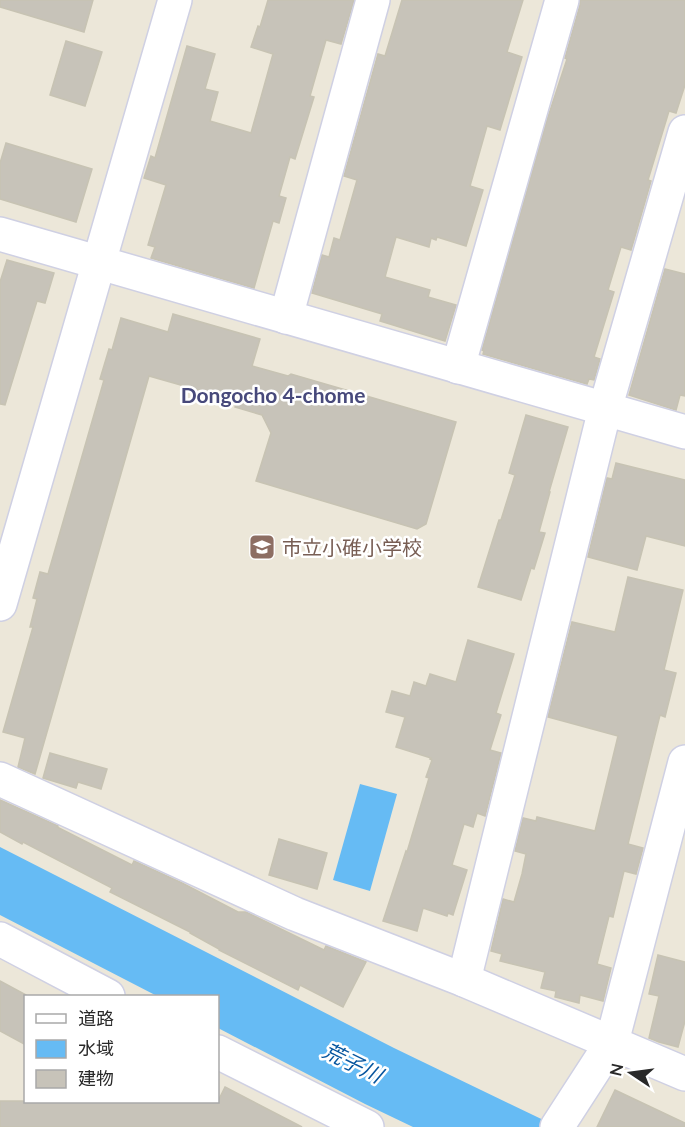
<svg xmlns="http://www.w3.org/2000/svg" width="685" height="1127" font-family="Lato,'Noto Sans JP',sans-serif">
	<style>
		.water { fill: #66bbf4 }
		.building { fill: #c7c3b9; stroke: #c7c3b3; stroke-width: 1.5 }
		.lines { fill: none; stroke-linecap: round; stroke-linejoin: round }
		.minor-casing { stroke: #cfd0e3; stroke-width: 36 }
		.minor { stroke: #fff; stroke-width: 33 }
		.labels { text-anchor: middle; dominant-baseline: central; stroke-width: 5; stroke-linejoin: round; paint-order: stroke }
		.education-label { font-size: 20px; fill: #785e54; stroke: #fff; text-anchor: start }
		.neighbourhood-label { font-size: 21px; font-weight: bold; fill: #47497b; stroke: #fff }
		.water-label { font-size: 21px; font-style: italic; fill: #07569f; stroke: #fff }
	</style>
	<rect width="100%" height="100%" fill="#ece7d9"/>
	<g class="water">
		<path d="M 360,784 L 397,794 L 370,891 L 333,880 Z"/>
		<path d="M 0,847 L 394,1048 L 558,1127 L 413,1127 L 365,1104 L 218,1028 L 218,996 L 157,996 L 0,915 Z"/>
	</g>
	<g class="building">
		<path d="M 0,0 L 93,0 L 84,32 L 0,7 Z"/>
		<path d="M 268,0 L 354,0 L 341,44 L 326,40 L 310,96 L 314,97 L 295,159 L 290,157 L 279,196 L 286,198 L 279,223 L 273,221 L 254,288 L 151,258 L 155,247 L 148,245 L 166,185 L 144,178 L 151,156 L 155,158 L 187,46 L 215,54 L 205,89 L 218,92 L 210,121 L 251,133 L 273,54 L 251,47 L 258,26 L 260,27 Z"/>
		<path d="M 402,0 L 523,0 L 507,52 L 522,57 L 500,130 L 487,126 L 470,186 L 483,190 L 466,246 L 437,237 L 436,240 L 431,238 L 429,247 L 396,237 L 385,277 L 430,290 L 428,297 L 456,305 L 445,341 L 380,321 L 382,314 L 312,293 L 322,255 L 329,257 L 334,238 L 340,240 L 357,180 L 344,176 L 378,54 L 385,56 Z"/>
		<path d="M 580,0 L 685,0 L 685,85 L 676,113 L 669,111 L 648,180 L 651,181 L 631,250 L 621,247 L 608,290 L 614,292 L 594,357 L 600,359 L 594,380 L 589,379 L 587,384 L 483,354 L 484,351 L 482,350 L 547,120 L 567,59 L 565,58 L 580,5 Z"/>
		<path d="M 66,41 L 102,52 L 85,106 L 50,95 Z"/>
		<path d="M 6,143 L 92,169 L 76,222 L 0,199 L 0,163 Z"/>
		<path d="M 7,260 L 54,273 L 45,303 L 37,301 L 5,405 L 0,404 L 0,282 Z"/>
		<path d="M 665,269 L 685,274 L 685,396 L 680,395 L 676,410 L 629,395 Z"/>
		<path d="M 173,314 L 260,339 L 252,366 L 288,376 L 291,374 L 456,422 L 426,524 L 417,529 L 256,481 L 271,433 L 262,415 L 235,407 L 237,401 L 149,376 L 35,774 L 18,767 L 25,738 L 3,732 L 33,627 L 30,627 L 37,599 L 33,598 L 40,572 L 48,574 L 104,380 L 100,379 L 109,349 L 112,350 L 121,318 L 168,332 Z"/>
		<path d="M 526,415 L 568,427 L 549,492 L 550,492 L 539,532 L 545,533 L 534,569 L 531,568 L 521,600 L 478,587 L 499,520 L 501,520 L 515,475 L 509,473 Z"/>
		<path d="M 616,463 L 685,480 L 685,546 L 646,536 L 637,570 L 588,557 L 607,478 L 612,479 Z"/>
		<path d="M 628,577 L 683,590 L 664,670 L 676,673 L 665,717 L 660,715 L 628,844 L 643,848 L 636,874 L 624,871 L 613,917 L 609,916 L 597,964 L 611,968 L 603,1001 L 580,995 L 579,1003 L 555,997 L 556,991 L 541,988 L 545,972 L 500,961 L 502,954 L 491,951 L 503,899 L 514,902 L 522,874 L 526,854 L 515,851 L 523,818 L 536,821 L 537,817 L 595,831 L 618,736 L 548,717 L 572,622 L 615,632 Z"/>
		<path d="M 468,640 L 514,654 L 496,713 L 501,715 L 490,750 L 501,753 L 485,816 L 477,813 L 473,827 L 464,824 L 452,865 L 467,870 L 453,915 L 448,913 L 447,916 L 423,908 L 417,931 L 383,921 L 406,851 L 407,852 L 429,778 L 426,777 L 432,760 L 430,759 L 431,758 L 396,747 L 405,717 L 386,712 L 392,691 L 410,696 L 414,682 L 426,686 L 430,674 L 456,682 Z"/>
		<path d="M 50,753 L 107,769 L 101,789 L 78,782 L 76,788 L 43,778 Z"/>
		<path d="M 0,800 L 58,826 L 57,827 L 132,865 L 134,861 L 182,883 L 238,912 L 246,912 L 324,950 L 326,946 L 366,962 L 343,1007 L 300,985 L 298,990 L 219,950 L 219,949 L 190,933 L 190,932 L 110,892 L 112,888 L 23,842 L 22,844 L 0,832 Z"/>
		<path d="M 279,839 L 327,853 L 317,889 L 269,875 Z"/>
		<path d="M 658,955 L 685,962 L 685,1021 L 678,1047 L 659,1042 L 649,1038 L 659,996 L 649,994 Z"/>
		<path d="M 0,981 L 26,995 L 26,1045 L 0,1031 Z"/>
		<path d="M 225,1087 L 302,1127 L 0,1127 L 0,1101 L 218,1101 Z"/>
		<path d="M 615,1090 L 685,1123 L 685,1127 L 597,1127 Z"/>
	</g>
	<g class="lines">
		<defs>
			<g id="minor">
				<path d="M 0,234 L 685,432"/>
				<path d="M 286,317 L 373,0"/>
				<path d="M 458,367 L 562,0"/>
				<path d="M 0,604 L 175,0"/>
				<path d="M 0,779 L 295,914 L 464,980 L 685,1074"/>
				<path d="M 0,939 L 108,996"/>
				<path d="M 464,980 L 605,409 L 685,132"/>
				<path d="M 218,1052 L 367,1127"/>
				<path d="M 557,1127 L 612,1042 L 685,762"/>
			</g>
		</defs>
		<use href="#minor" class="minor-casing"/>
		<use href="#minor" class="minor"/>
	</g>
	<defs>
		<symbol id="school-square" viewBox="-11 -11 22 22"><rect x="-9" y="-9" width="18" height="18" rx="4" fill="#8d6e63" stroke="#fff"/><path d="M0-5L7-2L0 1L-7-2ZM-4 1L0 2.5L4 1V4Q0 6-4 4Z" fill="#fff"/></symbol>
	</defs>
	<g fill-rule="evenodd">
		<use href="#school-square" x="247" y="532" width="30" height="30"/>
	</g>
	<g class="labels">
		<g class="education-label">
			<text x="282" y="547">市立小碓小学校</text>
		</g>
		<g class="neighbourhood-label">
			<text x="273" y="394">Dongocho 4-chome</text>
		</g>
		<g class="water-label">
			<text transform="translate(353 1062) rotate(26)">荒子川</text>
		</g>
	</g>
	<rect x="24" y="995" width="195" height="108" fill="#ffffff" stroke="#a9a9a9" stroke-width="1.5"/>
	<rect x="36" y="1014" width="30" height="9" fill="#ffffff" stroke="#a9a9a9" stroke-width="1.5"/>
	<text x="78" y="1025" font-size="18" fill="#292929">道路</text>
	<rect x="36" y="1040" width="30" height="18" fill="#66bbf4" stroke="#a9a9a9" stroke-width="1.5"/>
	<text x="78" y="1055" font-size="18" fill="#292929">水域</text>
	<rect x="36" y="1070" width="30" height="18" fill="#c7c3b9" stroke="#a9a9a9" stroke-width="1.5"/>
	<text x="78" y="1085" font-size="18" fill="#292929">建物</text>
	<g transform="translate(631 1073) rotate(283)" stroke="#ffffff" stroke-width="4.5" paint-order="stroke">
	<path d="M0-4.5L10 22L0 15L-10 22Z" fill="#292929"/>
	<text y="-9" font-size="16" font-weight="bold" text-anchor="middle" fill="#292929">N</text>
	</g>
</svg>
